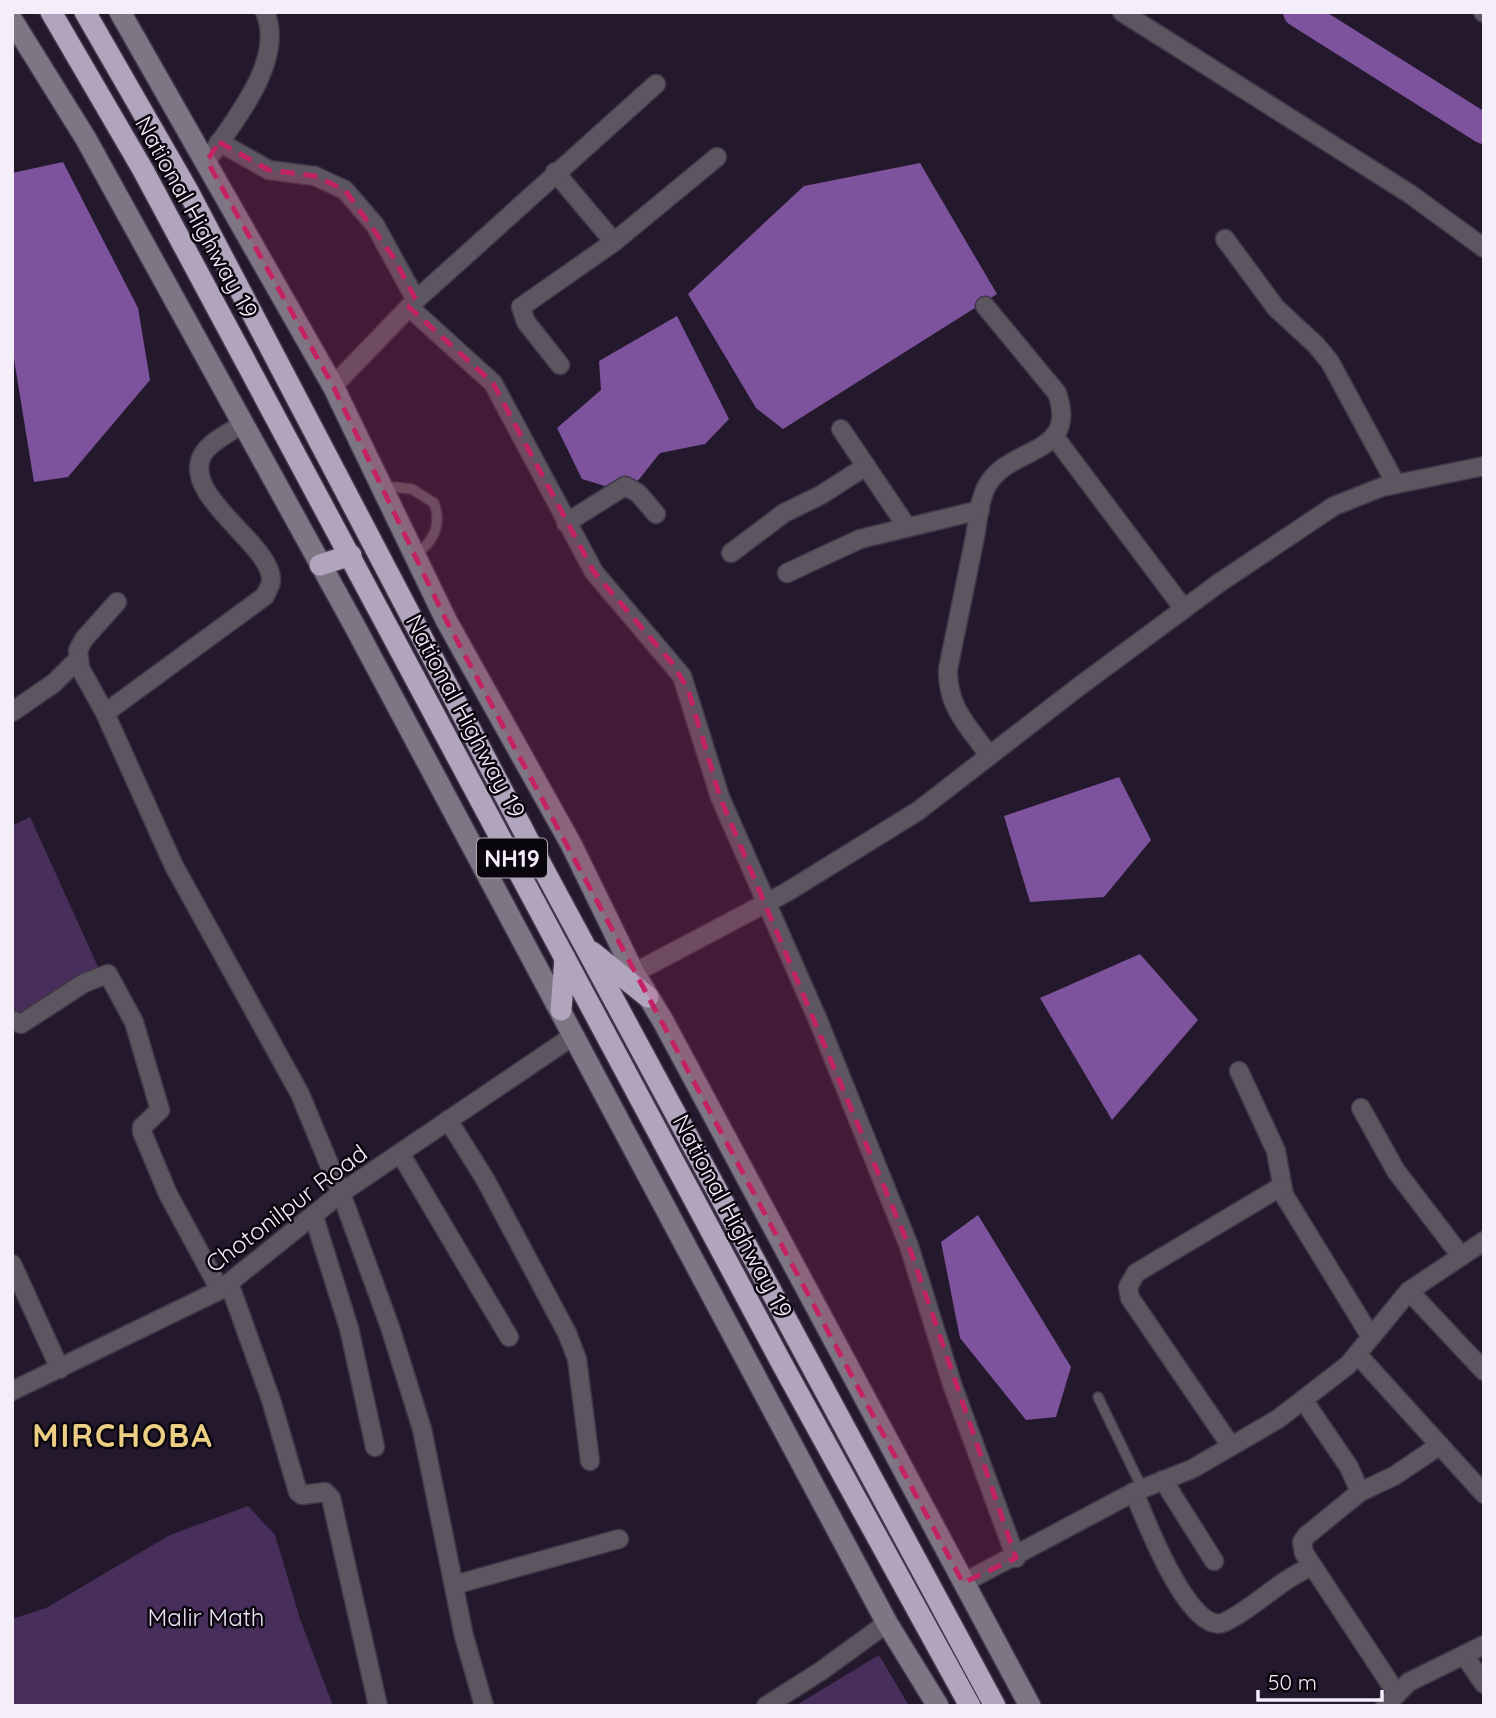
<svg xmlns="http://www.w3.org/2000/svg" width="1496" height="1718" font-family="Quicksand,sans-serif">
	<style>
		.green { fill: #482f5b }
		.water { fill: #7e539d }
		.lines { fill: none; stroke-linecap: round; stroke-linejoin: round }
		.river { stroke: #7e539d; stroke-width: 30 }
		.lane-casing { stroke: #413749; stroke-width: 12 }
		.street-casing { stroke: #413749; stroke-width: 21 }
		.secondary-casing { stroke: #413749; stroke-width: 24 }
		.highway-casing { stroke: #413749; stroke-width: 24 }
		.lane { stroke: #5b5660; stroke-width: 9 }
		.street { stroke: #5b5660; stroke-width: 18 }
		.secondary { stroke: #7e7685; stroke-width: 21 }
		.highway { stroke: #b1a4bd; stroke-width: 21 }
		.marked { fill: #c42363; fill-opacity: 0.2; stroke: #c42363; stroke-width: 5; stroke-dasharray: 14 9; stroke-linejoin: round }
		.labels { text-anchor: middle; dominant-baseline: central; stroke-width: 5; stroke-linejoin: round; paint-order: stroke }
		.shield { fill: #0a060e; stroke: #aea8b3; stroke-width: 2 }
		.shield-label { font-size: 23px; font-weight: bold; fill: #f4edfa }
		.street-label { font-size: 24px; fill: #f4edfa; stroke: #0a060e }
		.park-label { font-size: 24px; fill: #eadff4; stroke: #0a060e }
		.district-label { font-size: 32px; font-weight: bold; letter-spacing: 2px; fill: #eccf84; stroke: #0a060e }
	</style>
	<rect width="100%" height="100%" fill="#24192c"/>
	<g class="green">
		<path d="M 30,817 L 99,969 L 17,1014 L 12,1005 L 12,826 Z"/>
		<path d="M 248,1506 L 275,1535 L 300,1619 L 333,1706 L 12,1706 L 12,1619 L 46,1608 L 170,1535 Z"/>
		<path d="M 879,1655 L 909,1706 L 795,1706 Z"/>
	</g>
	<g class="water">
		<path d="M 63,162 L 138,308 L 150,380 L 68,477 L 34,482 L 12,347 L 12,173 Z"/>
		<path d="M 920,163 L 997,294 L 783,429 L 756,408 L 688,294 L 804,186 Z"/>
		<path d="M 677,316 L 729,419 L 705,444 L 660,453 L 628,493 L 582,479 L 557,428 L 601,390 L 599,361 Z"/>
		<path d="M 1119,777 L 1151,840 L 1104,897 L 1030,902 L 1004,816 Z"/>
		<path d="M 1140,954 L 1198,1020 L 1112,1120 L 1040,998 Z"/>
		<path d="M 978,1215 L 1071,1367 L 1056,1417 L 1026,1420 L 960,1338 L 941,1242 Z"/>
	</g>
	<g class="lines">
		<path class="river" d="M 1298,12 L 1484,129"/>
		<defs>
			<g id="lane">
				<path d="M 384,486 L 412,489 L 434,503 C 442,525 434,541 416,554"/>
				<path d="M 1098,1397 L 1142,1488"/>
			</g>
			<g id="street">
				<path d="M 1122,12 L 1410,194 L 1484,248"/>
				<path d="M 1483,12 L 1484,13"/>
				<path d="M 219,142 L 269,170 L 315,176 L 345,190 L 375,225 L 416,300"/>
				<path d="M 207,161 C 233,121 286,61 265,12"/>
				<path d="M 555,172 L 614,242 L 717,157"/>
				<path d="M 1225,239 L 1276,308 L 1316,345 L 1330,362 L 1396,484"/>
				<path d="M 985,306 L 1057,393 C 1079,456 1012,445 988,484 C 979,499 978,520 975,537 C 966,581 957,625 948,669 C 947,707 968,726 989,755"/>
				<path d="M 409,307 L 493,383 L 594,572 L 682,676 L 720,797 L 818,1020 L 909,1246 L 952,1384 L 1016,1558"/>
				<path d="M 560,365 L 526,322 L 521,307 L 614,242"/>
				<path d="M 333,386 L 416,300 L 656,84"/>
				<path d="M 841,429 L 907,527"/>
				<path d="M 1054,436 L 1184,609"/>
				<path d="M 566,523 L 625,486 L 638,493 L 656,514"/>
				<path d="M 731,553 L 784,513 L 821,495 L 866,466"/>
				<path d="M 787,573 L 860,539 L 980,510"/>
				<path d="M 117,602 L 84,639 L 78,650 L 80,668 L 105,713 L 174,866 L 300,1094 L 341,1193 L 390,1327 L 422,1429 L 464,1636 L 484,1706"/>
				<path d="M 12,712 L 54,683 L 78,659"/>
				<path d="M 105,713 L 265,596 C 267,591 271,585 271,581 C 273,544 179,496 203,454 C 211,441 229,433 241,425"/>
				<path d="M 634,973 L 787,892 L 918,811 L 1077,688 L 1219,583 L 1334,506 L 1382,487 L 1484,466"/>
				<path d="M 12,1020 L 21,1024 L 84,983 L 108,974 L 134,1022 L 160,1110 L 142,1127 L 142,1132 L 168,1194 L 220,1290"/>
				<path d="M 1239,1071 L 1276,1151 L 1284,1195 L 1371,1337"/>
				<path d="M 1361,1108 L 1396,1171 L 1461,1256"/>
				<path d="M 448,1120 L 485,1179 L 567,1333 L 577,1359 L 590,1461"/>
				<path d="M 400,1153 L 509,1337"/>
				<path d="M 314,1217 L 349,1328 L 375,1447"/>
				<path d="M 12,1264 L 60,1369"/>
				<path d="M 229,1283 L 271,1400 L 298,1492 L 302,1495 L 325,1492 L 331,1498 L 378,1706"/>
				<path d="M 1409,1291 L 1484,1371"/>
				<path d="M 1357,1354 L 1484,1494"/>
				<path d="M 12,1391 L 220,1290 L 341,1193 L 573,1036"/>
				<path d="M 1304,1401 L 1349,1467 L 1360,1492 L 1306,1536 L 1302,1542 L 1304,1553 L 1397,1694"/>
				<path d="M 1231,1446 L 1130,1298 L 1128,1287 L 1136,1273 L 1282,1186"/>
				<path d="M 1163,1480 L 1214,1561"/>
				<path d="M 1134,1492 C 1144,1516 1190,1639 1225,1622 C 1256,1607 1279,1580 1311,1567"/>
				<path d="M 1360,1492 L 1394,1476 L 1440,1445"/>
				<path d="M 963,1583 L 1134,1492 L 1192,1469 L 1278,1419 L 1348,1365 L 1409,1291 L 1484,1241"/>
				<path d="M 454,1585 L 619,1539"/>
				<path d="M 1464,1655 L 1484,1684"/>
				<path d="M 766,1706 L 821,1671 L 887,1623"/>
				<path d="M 1385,1706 L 1409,1682 L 1484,1645"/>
			</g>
			<g id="secondary">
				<path d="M 120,12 L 333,386 L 446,620 L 571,844 L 634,973 L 663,1021 L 1030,1706"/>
				<path d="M 12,20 L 86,139 L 353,623 L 887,1623 L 938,1706"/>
			</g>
			<g id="highway">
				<path d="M 51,12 L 143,170 L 781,1362 L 970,1706"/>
				<path d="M 85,12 L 188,191 L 545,872 L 995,1706"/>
				<path d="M 320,565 L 351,555"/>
				<path d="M 592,952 L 648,997"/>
				<path d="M 561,1010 L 565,958"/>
			</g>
		</defs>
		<use href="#lane" class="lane-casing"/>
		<use href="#street" class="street-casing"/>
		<use href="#secondary" class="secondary-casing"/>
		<use href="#highway" class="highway-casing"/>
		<use href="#lane" class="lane"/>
		<use href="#street" class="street"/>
		<use href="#secondary" class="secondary"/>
		<use href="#highway" class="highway"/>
	</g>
	<path class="marked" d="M 219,142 L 269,170 L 315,176 L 345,190 L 394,258 L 416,300 L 409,307 L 493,383 L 594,572 L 673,664 L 688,689 L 720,797 L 909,1246 L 1016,1558 L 963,1583 L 446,620 L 333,386 L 207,161 Z"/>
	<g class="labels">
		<rect class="shield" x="477" y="838.5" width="70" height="39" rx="5"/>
		<g class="shield-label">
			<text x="512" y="858">NH19</text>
		</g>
		<g class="street-label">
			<text transform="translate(197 217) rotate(61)">National Highway 19</text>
			<text transform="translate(466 716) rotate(62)">National Highway 19</text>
			<text transform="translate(286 1208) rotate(-37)">Chotonilpur Road</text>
			<text transform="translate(733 1216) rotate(62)">National Highway 19</text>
		</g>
		<g class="park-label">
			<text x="206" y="1617">Malir Math</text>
		</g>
		<g class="district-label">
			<text x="123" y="1435">MIRCHOBA</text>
		</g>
	</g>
	<rect width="1496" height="1718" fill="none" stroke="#f4edfa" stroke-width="28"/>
	<path d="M1258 1690v10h124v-10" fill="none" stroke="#f4edfa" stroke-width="3.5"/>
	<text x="1268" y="1690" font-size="21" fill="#f4edfa" stroke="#0a060e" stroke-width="5" paint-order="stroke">50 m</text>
</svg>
